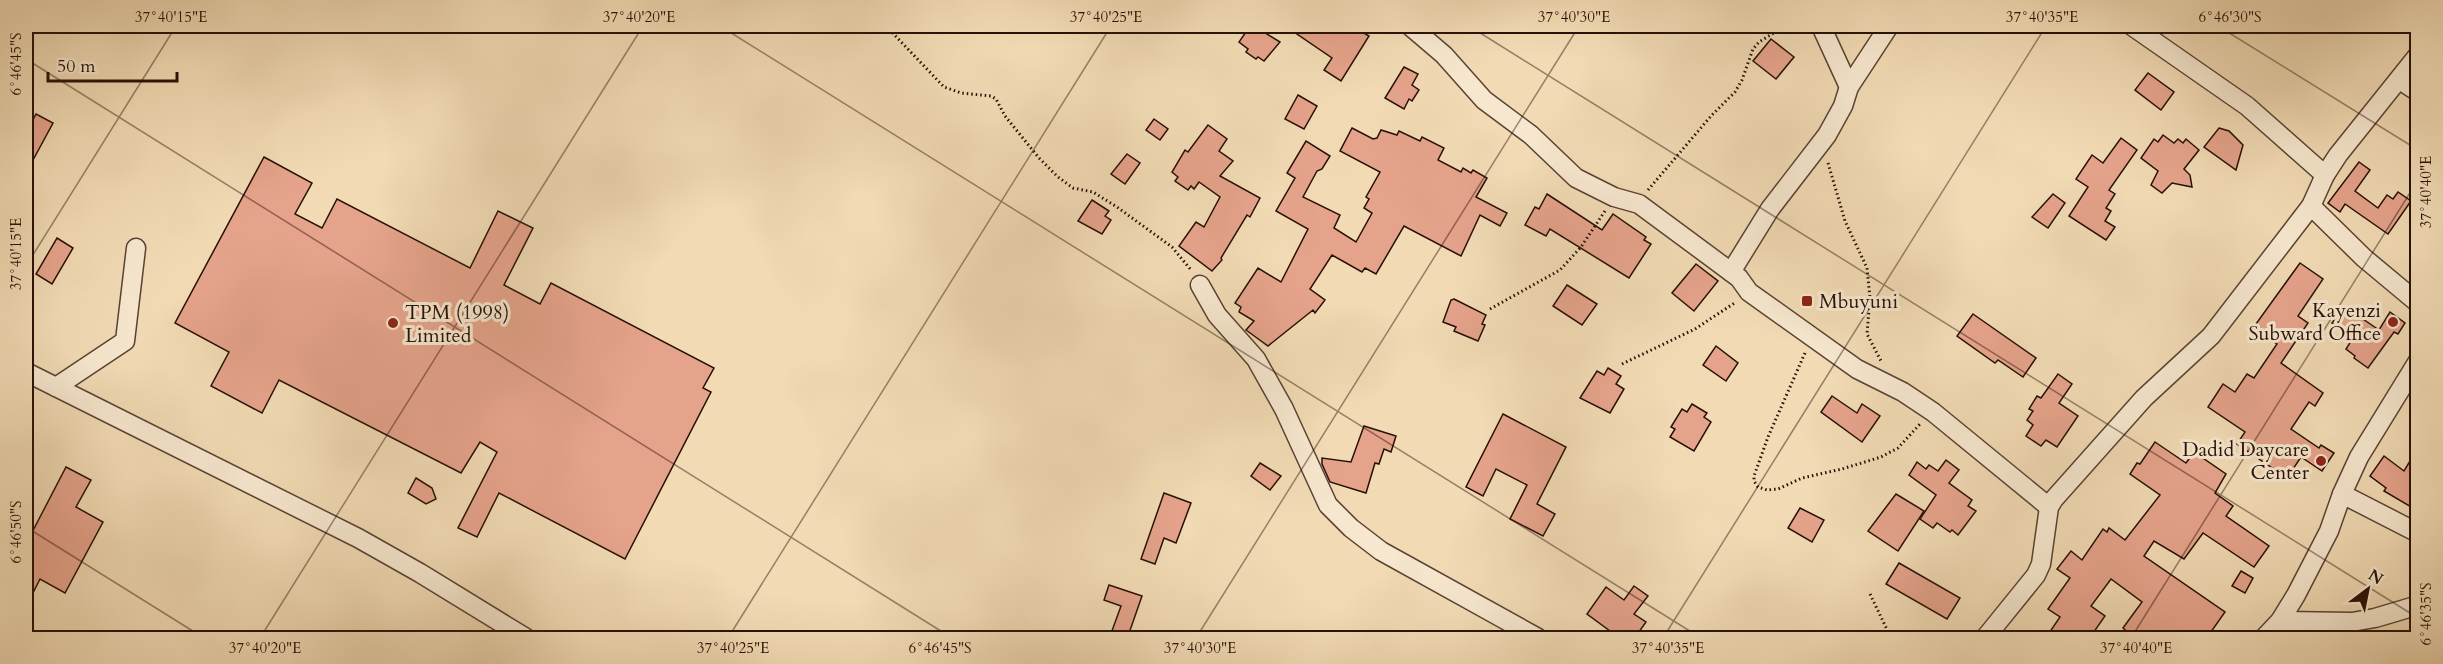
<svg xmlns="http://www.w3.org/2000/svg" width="2443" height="664" font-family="Cardo,serif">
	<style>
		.building { fill: #e5a38b; stroke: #271006; stroke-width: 1.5 }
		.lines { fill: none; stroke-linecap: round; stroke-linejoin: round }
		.minor-casing { stroke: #5a4232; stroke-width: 21 }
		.path { stroke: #271006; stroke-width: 3; stroke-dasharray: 1.5 3; stroke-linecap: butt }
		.minor { stroke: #f6e7ce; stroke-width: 18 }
		.ticks { fill: none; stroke: #271006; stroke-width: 1.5; stroke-opacity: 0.45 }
		.poi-dot { fill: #8f2418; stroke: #f6e7ce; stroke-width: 2 }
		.labels { text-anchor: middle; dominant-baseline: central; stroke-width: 6; stroke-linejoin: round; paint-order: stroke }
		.poi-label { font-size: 20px; fill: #271006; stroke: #f6e7ce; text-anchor: start }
		.neatline { fill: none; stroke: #271006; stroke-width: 2 }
		.ticks-label { font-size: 15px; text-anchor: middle; fill: #271006 }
	</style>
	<rect width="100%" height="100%" fill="#f1dab4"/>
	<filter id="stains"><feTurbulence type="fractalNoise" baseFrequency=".00333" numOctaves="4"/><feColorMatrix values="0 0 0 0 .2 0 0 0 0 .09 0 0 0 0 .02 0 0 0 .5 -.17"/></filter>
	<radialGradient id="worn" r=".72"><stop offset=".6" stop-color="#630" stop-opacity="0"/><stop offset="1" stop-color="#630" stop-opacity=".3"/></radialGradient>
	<g class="building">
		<path d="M 1254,26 L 1280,42 L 1264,61 L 1258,57 L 1256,59 L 1246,52 L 1248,49 L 1239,42 L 1248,29 L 1251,31 Z"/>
		<path d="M 1303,26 L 1352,26 L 1369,36 L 1341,81 L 1324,70 L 1332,58 L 1297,34 Z"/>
		<path d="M 1771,39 L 1794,57 L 1776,79 L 1753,61 Z"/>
		<path d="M 1404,67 L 1418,74 L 1412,85 L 1419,90 L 1412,101 L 1409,99 L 1404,109 L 1385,98 Z"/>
		<path d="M 2148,73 L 2174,92 L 2161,110 L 2135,90 Z"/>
		<path d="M 1298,95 L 1317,106 L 1304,129 L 1285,119 Z"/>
		<path d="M 36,114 L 53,123 L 26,173 L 26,133 Z"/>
		<path d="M 1154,119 L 1168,129 L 1160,140 L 1146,130 Z"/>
		<path d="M 1208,125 L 1227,139 L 1219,151 L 1233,161 L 1220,176 L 1260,198 L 1250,217 L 1247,215 L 1221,258 L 1222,260 L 1212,271 L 1179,246 L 1196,222 L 1204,227 L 1220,197 L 1199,182 L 1194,189 L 1191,186 L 1188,190 L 1175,181 L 1178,177 L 1172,172 L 1185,150 L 1188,152 Z"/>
		<path d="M 1352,128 L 1373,139 L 1377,138 L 1381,130 L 1397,135 L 1399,131 L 1420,141 L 1422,137 L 1444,148 L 1438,160 L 1461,172 L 1463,168 L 1471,173 L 1473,170 L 1487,178 L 1476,197 L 1507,213 L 1500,226 L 1480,215 L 1461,256 L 1404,226 L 1376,274 L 1365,268 L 1362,272 L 1332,255 L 1310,289 L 1325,300 L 1315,313 L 1313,310 L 1268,346 L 1246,330 L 1254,321 L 1239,312 L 1241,307 L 1235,303 L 1258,268 L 1281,282 L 1308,229 L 1276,211 L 1295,178 L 1287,173 L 1306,141 L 1330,156 L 1322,169 L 1317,171 L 1303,197 L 1340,215 L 1334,228 L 1356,242 L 1372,213 L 1364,208 L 1369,199 L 1366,197 L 1380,172 L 1340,151 Z"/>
		<path d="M 2219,128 L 2229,131 L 2243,145 L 2236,170 L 2204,147 Z"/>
		<path d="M 2163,135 L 2174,143 L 2178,139 L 2183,143 L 2186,139 L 2199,150 L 2184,169 L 2190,175 L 2192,187 L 2172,183 L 2162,193 L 2151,185 L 2158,171 L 2141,158 L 2154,139 L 2158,142 Z"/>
		<path d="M 2121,138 L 2137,150 L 2109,190 L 2115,194 L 2106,208 L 2111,211 L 2105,221 L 2115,227 L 2106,240 L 2069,216 L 2088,187 L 2076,179 L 2092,155 L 2103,163 Z"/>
		<path d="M 1127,154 L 1140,163 L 1125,184 L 1111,174 Z"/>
		<path d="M 264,157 L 312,183 L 295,214 L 322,228 L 337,199 L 470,268 L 498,211 L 533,228 L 504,285 L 540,304 L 551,283 L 714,368 L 703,388 L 711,392 L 625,559 L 499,493 L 477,537 L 458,528 L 497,452 L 480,442 L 461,473 L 279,380 L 262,413 L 211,386 L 229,352 L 175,323 Z"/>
		<path d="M 2359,162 L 2370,170 L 2355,191 L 2378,208 L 2387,195 L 2393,199 L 2398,192 L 2411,201 L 2388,234 L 2345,204 L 2340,212 L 2328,203 Z"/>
		<path d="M 1547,194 L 1602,230 L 1613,214 L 1646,237 L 1644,240 L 1651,244 L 1629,278 L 1550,229 L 1546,236 L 1525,225 L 1535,207 L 1539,209 Z"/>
		<path d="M 2053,194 L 2065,203 L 2048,228 L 2032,217 Z"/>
		<path d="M 1092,200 L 1109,211 L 1105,216 L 1111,220 L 1102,234 L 1078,221 Z"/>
		<path d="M 57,238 L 73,248 L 52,284 L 36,274 Z"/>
		<path d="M 2300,263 L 2323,279 L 2298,316 L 2308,323 L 2281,363 L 2323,393 L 2315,406 L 2309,402 L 2291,429 L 2319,448 L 2321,445 L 2334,453 L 2322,471 L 2301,457 L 2287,478 L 2237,444 L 2245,432 L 2208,407 L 2223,384 L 2235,392 L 2247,374 L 2254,378 L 2277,344 L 2253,328 Z"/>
		<path d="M 1696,264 L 1718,281 L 1694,311 L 1672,293 Z"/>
		<path d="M 1567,285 L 1597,304 L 1582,325 L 1553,306 Z"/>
		<path d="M 1454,299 L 1486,315 L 1482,324 L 1485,325 L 1478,341 L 1454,331 L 1456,327 L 1443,322 L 1451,300 Z"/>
		<path d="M 2344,306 L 2379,330 L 2390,312 L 2405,323 L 2398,334 L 2394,332 L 2368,368 L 2354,358 L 2355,356 L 2346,349 L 2353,338 L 2332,323 Z"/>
		<path d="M 1973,314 L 2036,358 L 2023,377 L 1998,360 L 1995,363 L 1957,336 Z"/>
		<path d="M 1716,346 L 1738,363 L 1726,381 L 1703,365 Z"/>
		<path d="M 1608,368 L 1621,376 L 1616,384 L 1624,389 L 1610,413 L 1580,398 L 1597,371 L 1604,375 Z"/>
		<path d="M 2058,374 L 2072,384 L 2059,403 L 2078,416 L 2057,447 L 2046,440 L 2041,446 L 2026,436 L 2033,425 L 2027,420 L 2033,411 L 2029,409 L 2037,396 L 2041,398 Z"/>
		<path d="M 1832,396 L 1857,413 L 1862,404 L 1880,416 L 1862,442 L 1821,412 Z"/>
		<path d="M 1692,404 L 1707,413 L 1704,417 L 1711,422 L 1694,451 L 1670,437 L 1675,429 L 1671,427 L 1682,409 L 1687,412 Z"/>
		<path d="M 1503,414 L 1566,447 L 1537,504 L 1555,514 L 1543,536 L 1510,519 L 1527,485 L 1496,469 L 1483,496 L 1466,487 Z"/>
		<path d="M 1364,426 L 1396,436 L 1391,452 L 1384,449 L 1379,464 L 1375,463 L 1366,493 L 1330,482 L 1322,464 L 1322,458 L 1351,462 Z"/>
		<path d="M 2155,442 L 2186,463 L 2194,452 L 2226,474 L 2215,493 L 2233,506 L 2226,516 L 2269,546 L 2254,567 L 2203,533 L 2184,559 L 2154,541 L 2144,556 L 2225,612 L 2206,639 L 2135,639 L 2123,628 L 2142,602 L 2111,579 L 2091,606 L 2105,616 L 2089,639 L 2045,639 L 2060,617 L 2048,609 L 2070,578 L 2057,569 L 2071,551 L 2082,560 L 2103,529 L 2107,532 L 2109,528 L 2125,540 L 2160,495 L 2130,474 L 2137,463 L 2140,464 Z"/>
		<path d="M 2418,448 L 2418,511 L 2384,491 L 2386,488 L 2370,476 L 2384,456 L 2404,471 Z"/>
		<path d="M 1946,460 L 1959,470 L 1949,483 L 1972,500 L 1968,506 L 1976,511 L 1958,535 L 1952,530 L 1950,532 L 1937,523 L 1933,528 L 1920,519 L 1936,495 L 1909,475 L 1917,462 L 1926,469 L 1929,465 L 1938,471 Z"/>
		<path d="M 1260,463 L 1281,476 L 1270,490 L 1251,476 Z"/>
		<path d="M 66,467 L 91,480 L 76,507 L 103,522 L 65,593 L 40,579 L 26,607 L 26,544 Z"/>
		<path d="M 416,478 L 432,488 L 436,499 L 426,504 L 408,493 Z"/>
		<path d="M 1164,493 L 1191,503 L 1176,543 L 1164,538 L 1155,564 L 1141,559 Z"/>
		<path d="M 1896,494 L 1924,511 L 1898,551 L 1868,531 Z"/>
		<path d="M 1800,508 L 1824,520 L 1812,542 L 1788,528 Z"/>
		<path d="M 1899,563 L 1960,598 L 1947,619 L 1886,584 Z"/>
		<path d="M 2241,571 L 2253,578 L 2245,593 L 2232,586 Z"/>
		<path d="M 1109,585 L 1142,596 L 1127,639 L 1109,639 L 1121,606 L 1104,600 Z"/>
		<path d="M 1634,586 L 1648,596 L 1634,614 L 1646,622 L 1634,639 L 1621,639 L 1587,614 L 1606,587 L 1624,600 Z"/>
	</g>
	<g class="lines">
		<defs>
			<g id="minor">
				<path d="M 1410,26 L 1444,55 L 1484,100 L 1531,135 L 1576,178 L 1614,197 L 1639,204 L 1731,272"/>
				<path d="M 1821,26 L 1849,87"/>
				<path d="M 1889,26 L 1849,87 L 1843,106 L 1827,135 L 1770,209 L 1731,272 L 1739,278 L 1749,292 L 1857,369 L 1903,392 L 1933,412 L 2049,507"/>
				<path d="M 2132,26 L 2247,106 L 2325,175"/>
				<path d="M 2400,80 L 2418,92"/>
				<path d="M 2311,206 L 2364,258 L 2418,303"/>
				<path d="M 1200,285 L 1217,315 L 1256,359 L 1284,409 L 1328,505 L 1351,528 L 1381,551 L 1538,638"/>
				<path d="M 26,372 L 358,538 L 420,573 L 526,638"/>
				<path d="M 56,387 L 125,341 L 136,248"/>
				<path d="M 2342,494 L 2418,533"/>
				<path d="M 2280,621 L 2352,622 L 2375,618 L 2412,607 L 2418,609"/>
				<path d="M 1985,638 L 2036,575 L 2041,564 L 2049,507 L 2054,499 L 2144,398 L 2211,336 L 2311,206 L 2325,175 L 2338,155 L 2418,55"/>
				<path d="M 2264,638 L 2280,621 L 2296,595 L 2329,531 L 2342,494 L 2359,457 L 2418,361"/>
			</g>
		</defs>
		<use href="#minor" class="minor-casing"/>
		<g class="path">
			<path d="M 886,26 L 944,87 L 961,93 L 991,96 L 996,99 L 1005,116 L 1039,158 L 1058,177 L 1073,188 L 1093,192 L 1117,207 L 1172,247 L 1191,270"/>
			<path d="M 1828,163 L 1845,221 L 1867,268 L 1870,298 L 1867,334 L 1881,361"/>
			<path d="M 1648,190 L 1711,116 L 1735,92 L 1742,80 L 1753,49 L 1759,42 L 1772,34 L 1793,26"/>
			<path d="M 1490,309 L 1560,270 L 1581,247 L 1605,211"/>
			<path d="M 1805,353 L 1768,437 L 1754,476 L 1754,481 L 1758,487 L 1767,490 L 1778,489 L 1802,478 L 1842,469 L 1881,457 L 1898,448 L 1920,424"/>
			<path d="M 1622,364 L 1695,329 L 1736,302"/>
			<path d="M 1870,594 L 1891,638"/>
		</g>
		<use href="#minor" class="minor"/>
	</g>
	<path class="ticks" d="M 720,26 L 1701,638M 1469,26 L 2418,618M 2218,26 L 2418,150M 26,59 L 952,638M 26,266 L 176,26M 26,527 L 204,638M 260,638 L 643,26M 728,638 L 1111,26M 1196,638 L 1579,26M 1663,638 L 2046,26M 2131,638 L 2418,180"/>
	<g class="poi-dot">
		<rect x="1801" y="295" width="12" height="12" rx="3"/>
		<circle cx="2393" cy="322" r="6"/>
		<circle cx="393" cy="323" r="6"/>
		<circle cx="2321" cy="461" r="6"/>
	</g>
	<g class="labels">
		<g class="poi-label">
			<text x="1819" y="301">Mbuyuni</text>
			<text x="2381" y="310" text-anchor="end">Kayenzi<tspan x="2381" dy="23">Subward Office</tspan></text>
			<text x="405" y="312">TPM (1998)<tspan x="405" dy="23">Limited</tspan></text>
			<text x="2309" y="449" text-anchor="end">Dadid Daycare<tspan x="2309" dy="23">Center</tspan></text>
		</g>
	</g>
	<rect width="2443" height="664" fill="none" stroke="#f1dab4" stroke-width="66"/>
	<g transform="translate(2368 589) rotate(32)" stroke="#f6e7ce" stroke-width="4.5" paint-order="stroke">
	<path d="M0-4.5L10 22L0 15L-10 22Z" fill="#271006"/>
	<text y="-9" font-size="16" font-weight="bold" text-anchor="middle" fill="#271006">N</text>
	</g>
	<path d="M48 72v9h129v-9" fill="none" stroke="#271006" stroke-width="3"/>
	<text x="57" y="72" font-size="18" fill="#271006" stroke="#f6e7ce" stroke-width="4.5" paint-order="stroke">50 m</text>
	<rect x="33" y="33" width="2377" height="598" class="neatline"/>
	<g class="ticks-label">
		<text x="171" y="22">37°40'15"E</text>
		<text x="639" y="22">37°40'20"E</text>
		<text x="1106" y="22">37°40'25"E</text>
		<text x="1574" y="22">37°40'30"E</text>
		<text x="2042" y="22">37°40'35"E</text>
		<text x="2230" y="22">6°46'30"S</text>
		<text transform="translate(16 64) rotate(-90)" y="5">6°46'45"S</text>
		<text transform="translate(2426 192) rotate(-90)" y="5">37°40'40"E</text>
		<text transform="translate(16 254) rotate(-90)" y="5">37°40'15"E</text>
		<text transform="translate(16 532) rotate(-90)" y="5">6°46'50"S</text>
		<text transform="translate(2426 614) rotate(-90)" y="5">6°46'35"S</text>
		<text x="265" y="653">37°40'20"E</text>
		<text x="733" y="653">37°40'25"E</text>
		<text x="940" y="653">6°46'45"S</text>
		<text x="1200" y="653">37°40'30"E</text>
		<text x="1668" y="653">37°40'35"E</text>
		<text x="2136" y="653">37°40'40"E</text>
	</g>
	<rect width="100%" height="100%" filter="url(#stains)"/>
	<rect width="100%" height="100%" fill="url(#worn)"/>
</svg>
